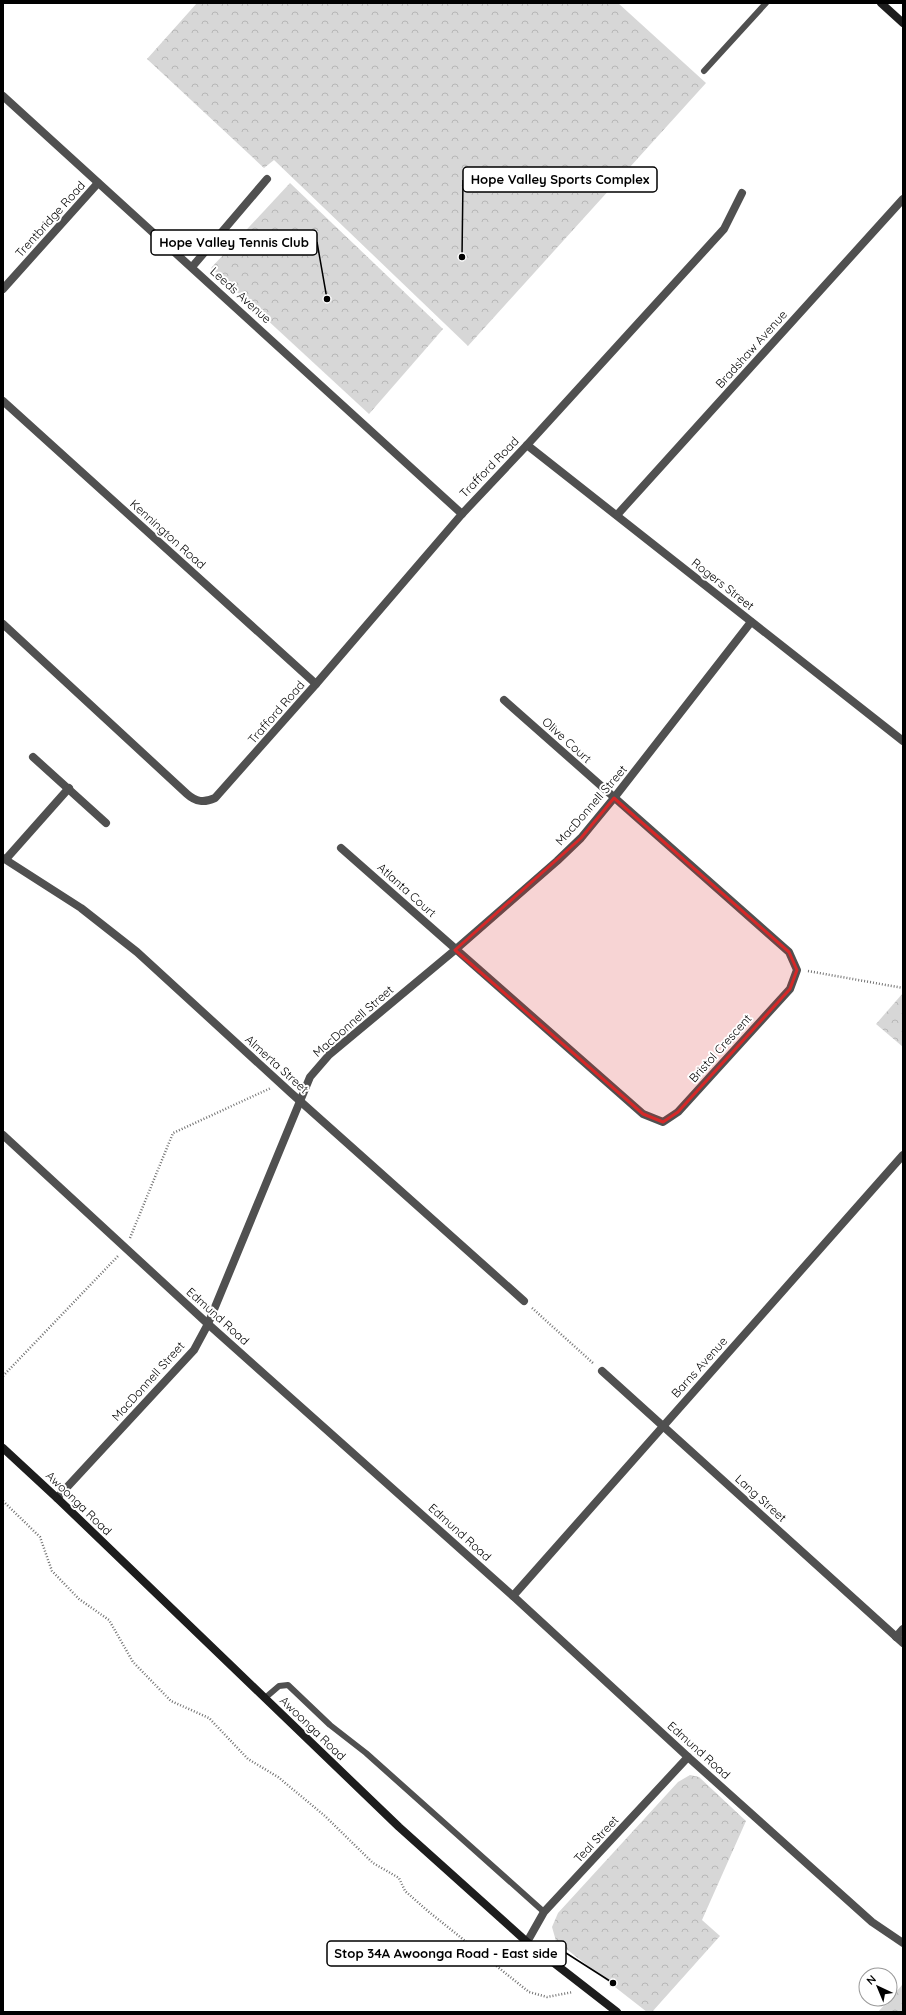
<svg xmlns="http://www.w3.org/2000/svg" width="906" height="2015" font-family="Quicksand,sans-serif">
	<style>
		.park { fill: url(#park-crowns) }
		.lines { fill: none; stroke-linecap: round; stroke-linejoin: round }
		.path { stroke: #727272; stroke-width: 2.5; stroke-dasharray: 1 2; stroke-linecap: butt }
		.lane { stroke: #505050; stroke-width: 6 }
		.street { stroke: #505050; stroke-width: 8 }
		.secondary { stroke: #1d1d1d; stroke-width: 8 }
		.marked { fill: #d62828; fill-opacity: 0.2; stroke: #d62828; stroke-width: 3; stroke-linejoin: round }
		.labels { text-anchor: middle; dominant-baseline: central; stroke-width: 4; stroke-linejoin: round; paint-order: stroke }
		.street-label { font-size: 12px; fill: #000; stroke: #fff }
		.leader { fill: none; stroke: #000; stroke-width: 1.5 }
		.callout-dot { fill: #000; stroke: #fff; stroke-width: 1.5 }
		.callout { fill: #fff; stroke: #000; stroke-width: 1.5 }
		.callout-label { font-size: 13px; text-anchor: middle; font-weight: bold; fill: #000 }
	</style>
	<defs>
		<pattern id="park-crowns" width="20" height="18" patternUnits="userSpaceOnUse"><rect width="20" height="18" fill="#d7d7d7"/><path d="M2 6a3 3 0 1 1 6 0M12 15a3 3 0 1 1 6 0" fill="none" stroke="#b7b7b7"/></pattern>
	</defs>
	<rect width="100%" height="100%" fill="#fff"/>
	<g class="park">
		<path d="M 197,3 L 618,3 L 706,83 L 468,346 L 274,160 L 264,168 L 147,59 Z"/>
		<path d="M 290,183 L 443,329 L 369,414 L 211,268 Z"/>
		<path d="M 903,993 L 903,1047 L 876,1024 Z"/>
		<path d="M 690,1775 L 699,1777 L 746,1821 L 702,1920 L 720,1936 L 652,2012 L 647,2012 L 556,1941 L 552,1927 L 558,1913 L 678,1782 Z"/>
		<path d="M 903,1984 L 903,2012 L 878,2012 Z"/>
	</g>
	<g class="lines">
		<g class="path">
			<path d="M 808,971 L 903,988"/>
			<path d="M 130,1238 L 173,1133 L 271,1088"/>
			<path d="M 532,1308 L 594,1364"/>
			<path d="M 3,1376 L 119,1255"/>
			<path d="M 3,1501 L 40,1537 L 52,1571 L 79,1599 L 109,1620 L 133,1662 L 171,1701 L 209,1718 L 248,1759 L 278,1777 L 325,1816 L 373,1863 L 399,1878 L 405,1891 L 429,1912 L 529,1992 L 547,1997 L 573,1992"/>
		</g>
		<g class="lane">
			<path d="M 704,71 L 766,3"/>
			<path d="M 265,1698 L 279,1686 L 288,1685 L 330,1725 L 366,1753 L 544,1912"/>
		</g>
		<g class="street">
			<path d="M 3,96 L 462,514"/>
			<path d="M 192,267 L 267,179"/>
			<path d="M 3,289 L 98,183"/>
			<path d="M 3,401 L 316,684"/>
			<path d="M 527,445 L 903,741"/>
			<path d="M 617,515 L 903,199"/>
			<path d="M 3,624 L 187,794 C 196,802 204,803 215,798 L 316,684 L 462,514 L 527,445 L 724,229 L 742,193"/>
			<path d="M 33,757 L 106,823"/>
			<path d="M 341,848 L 643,1114 L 663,1122 L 678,1112 L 790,989 L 797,970 L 789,952 L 504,700"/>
			<path d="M 3,858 L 81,908 L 137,952 L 291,1093 L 524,1301"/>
			<path d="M 6,859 L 69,788"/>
			<path d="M 3,1135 L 208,1324 L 513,1596 L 688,1757 L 872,1922 L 903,1943"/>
			<path d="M 602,1371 L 903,1643"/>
			<path d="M 57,1498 L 194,1350 L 208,1324 L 310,1077 L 329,1055 L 455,950 L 557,861 L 581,838 L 614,798 L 751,622"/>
			<path d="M 513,1596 L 903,1155"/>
			<path d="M 896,1637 L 903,1629"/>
			<path d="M 527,1942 L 544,1912 L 688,1757"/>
		</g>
		<g class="secondary">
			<path d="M 881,3 L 903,23"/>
			<path d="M 3,1448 L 57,1498 L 399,1827 L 527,1942 L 617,2012"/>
		</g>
	</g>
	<path class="marked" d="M 614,798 L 789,952 L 797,970 L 790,989 L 678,1112 L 663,1122 L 643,1114 L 455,950 L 581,838 Z"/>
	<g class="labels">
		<g class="street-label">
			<text transform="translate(50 219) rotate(-48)">Trentbridge Road</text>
			<text transform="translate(241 295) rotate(42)">Leeds Avenue</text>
			<text transform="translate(751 349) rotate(-48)">Bradshaw Avenue</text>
			<text transform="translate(489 467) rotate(-46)">Trafford Road</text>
			<text transform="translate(168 534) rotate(42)">Kennington Road</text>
			<text transform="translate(723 584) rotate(38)">Rogers Street</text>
			<text transform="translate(276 712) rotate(-49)">Trafford Road</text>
			<text transform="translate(567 740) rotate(42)">Olive Court</text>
			<text transform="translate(591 805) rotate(-49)">MacDonnell Street</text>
			<text transform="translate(407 890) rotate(42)">Atlanta Court</text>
			<text transform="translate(353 1021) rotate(-41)">MacDonnell Street</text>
			<text transform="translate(720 1048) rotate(-48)">Bristol Crescent</text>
			<text transform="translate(277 1064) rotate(42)">Almerta Street</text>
			<text transform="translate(218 1316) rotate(42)">Edmund Road</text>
			<text transform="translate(699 1367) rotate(-48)">Barns Avenue</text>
			<text transform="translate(148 1381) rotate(-48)">MacDonnell Street</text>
			<text transform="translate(761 1498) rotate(42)">Lang Street</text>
			<text transform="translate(79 1503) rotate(44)">Awoonga Road</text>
			<text transform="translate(460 1532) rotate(42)">Edmund Road</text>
			<text transform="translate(313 1728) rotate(44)">Awoonga Road</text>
			<text transform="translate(699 1750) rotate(42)">Edmund Road</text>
			<text transform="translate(596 1839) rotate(-47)">Teal Street</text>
		</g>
	</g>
	<path class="leader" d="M462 257L463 180M327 299L317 242M613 1983L566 1953"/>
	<g class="callout-dot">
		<circle cx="462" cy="257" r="4"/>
		<circle cx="327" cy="299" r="4"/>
		<circle cx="613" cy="1983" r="4"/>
	</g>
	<g class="callout">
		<rect x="463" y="167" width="194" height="25" rx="4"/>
		<rect x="151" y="230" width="166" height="25" rx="4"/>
		<rect x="327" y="1941" width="239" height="25" rx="4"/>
	</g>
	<g class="callout-label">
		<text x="560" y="184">Hope Valley Sports Complex</text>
		<text x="234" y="247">Hope Valley Tennis Club</text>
		<text x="446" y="1958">Stop 34A Awoonga Road - East side</text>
	</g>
	<rect width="906" height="2015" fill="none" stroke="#000000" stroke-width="8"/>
	<g transform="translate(878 1987) rotate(316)"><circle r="19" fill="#ffffff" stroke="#999999"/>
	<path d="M0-3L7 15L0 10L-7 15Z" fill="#000000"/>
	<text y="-6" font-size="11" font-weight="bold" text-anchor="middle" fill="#000000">N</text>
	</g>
</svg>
